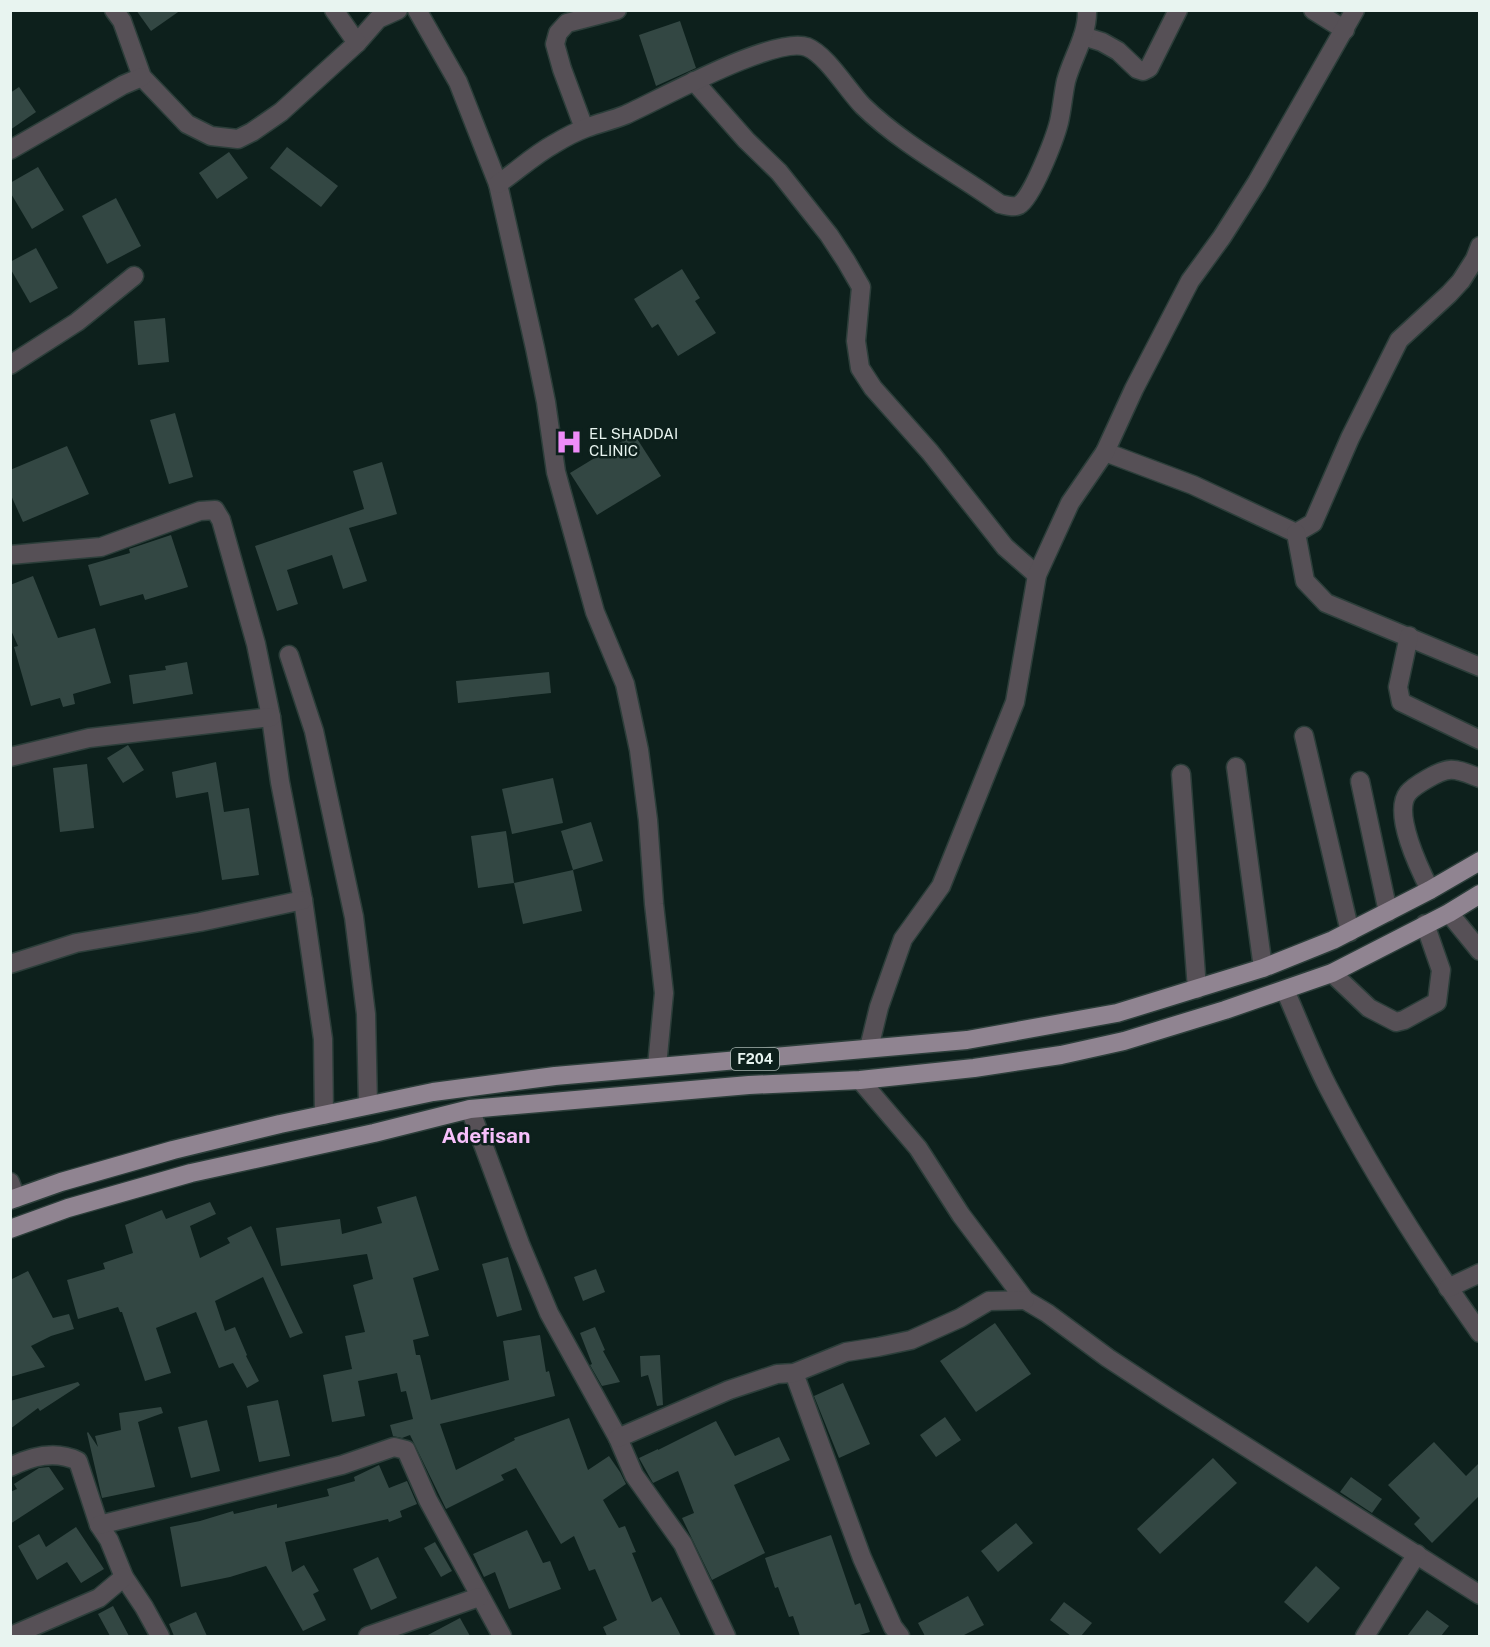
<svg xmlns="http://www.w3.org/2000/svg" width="1490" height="1647" font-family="'Public Sans',sans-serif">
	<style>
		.building { fill: #334743 }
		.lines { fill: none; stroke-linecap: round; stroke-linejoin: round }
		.minor-casing { stroke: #2c3e3a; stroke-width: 21 }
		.major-casing { stroke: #2c3e3a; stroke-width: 21 }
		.minor { stroke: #565056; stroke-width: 18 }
		.major { stroke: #908491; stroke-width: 18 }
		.labels { text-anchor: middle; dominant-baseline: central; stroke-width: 5; stroke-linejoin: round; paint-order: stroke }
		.shield { fill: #0d201c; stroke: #a6b4b0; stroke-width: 1.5 }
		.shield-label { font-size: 14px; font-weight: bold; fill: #e8f4f0 }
		.poi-label { font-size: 15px; fill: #e8f4f0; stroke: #0d201c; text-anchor: start }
		.district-label { font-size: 21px; font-weight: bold; fill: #f8c0fc; stroke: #0d201c }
	</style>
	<rect width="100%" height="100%" fill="#0d201c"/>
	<g class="building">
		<path d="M 136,10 L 181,10 L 151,31 Z"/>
		<path d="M 680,21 L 696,68 L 656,86 L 639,35 Z"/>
		<path d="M 19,87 L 36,112 L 10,130 L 10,93 Z"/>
		<path d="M 287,147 L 338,186 L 321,207 L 270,168 Z"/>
		<path d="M 229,152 L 248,178 L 217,199 L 199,173 Z"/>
		<path d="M 38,167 L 64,210 L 32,229 L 10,192 L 10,183 Z"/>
		<path d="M 116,198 L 141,246 L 107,264 L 82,216 Z"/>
		<path d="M 36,248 L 58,288 L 30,303 L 10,268 L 10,262 Z"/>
		<path d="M 682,269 L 700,298 L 695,301 L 716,333 L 678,356 L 658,324 L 652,328 L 634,299 Z"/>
		<path d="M 165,318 L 169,362 L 138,365 L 134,321 Z"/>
		<path d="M 175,413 L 193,477 L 169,484 L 150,420 Z"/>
		<path d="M 634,434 L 661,476 L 597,515 L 570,473 Z"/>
		<path d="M 67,446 L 89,494 L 23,522 L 10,493 L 10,470 Z"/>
		<path d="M 382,462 L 397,514 L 349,528 L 367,581 L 343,589 L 332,555 L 287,570 L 298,604 L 277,611 L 255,546 L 364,509 L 353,471 Z"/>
		<path d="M 171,535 L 188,587 L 145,600 L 143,594 L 100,606 L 88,565 L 130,553 L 129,549 Z"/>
		<path d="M 33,576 L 58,638 L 95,628 L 111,683 L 73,694 L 75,704 L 63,707 L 60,698 L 31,706 L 14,647 L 18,646 L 10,628 L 10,585 Z"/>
		<path d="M 187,662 L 193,694 L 133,704 L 129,675 L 166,670 L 165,666 Z"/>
		<path d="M 549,672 L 551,693 L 458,703 L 456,681 Z"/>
		<path d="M 128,745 L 144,770 L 123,783 L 107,758 Z"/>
		<path d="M 216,762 L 224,812 L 249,808 L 259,875 L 222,880 L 208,792 L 176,798 L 172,772 Z"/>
		<path d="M 87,764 L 94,828 L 60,832 L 53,768 Z"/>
		<path d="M 553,778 L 563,823 L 512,834 L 502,789 Z"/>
		<path d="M 591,822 L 603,861 L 573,870 L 561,831 Z"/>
		<path d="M 506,831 L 514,883 L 478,888 L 471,836 Z"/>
		<path d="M 573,870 L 582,911 L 523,924 L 514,883 Z"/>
		<path d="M 416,1196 L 439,1270 L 413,1278 L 429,1336 L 413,1340 L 416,1355 L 420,1355 L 431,1400 L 509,1380 L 503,1341 L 540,1335 L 546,1372 L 549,1371 L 555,1396 L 440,1424 L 456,1470 L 515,1440 L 514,1438 L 569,1418 L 588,1470 L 609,1456 L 620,1472 L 626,1484 L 603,1500 L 619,1528 L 625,1526 L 636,1552 L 632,1553 L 652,1602 L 661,1597 L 681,1636 L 607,1636 L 603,1627 L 617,1620 L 595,1569 L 589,1571 L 574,1536 L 561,1544 L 516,1468 L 501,1475 L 504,1480 L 446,1509 L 410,1435 L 402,1438 L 393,1436 L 390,1425 L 413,1419 L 406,1391 L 401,1392 L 397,1373 L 358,1381 L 365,1416 L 332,1422 L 323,1375 L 352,1369 L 345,1336 L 365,1332 L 353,1285 L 373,1279 L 367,1254 L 281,1266 L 276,1228 L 340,1219 L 342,1234 L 382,1223 L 377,1207 Z"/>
		<path d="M 210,1202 L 216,1214 L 190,1226 L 200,1258 L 230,1243 L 227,1238 L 251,1226 L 303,1333 L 290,1338 L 263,1277 L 215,1301 L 225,1331 L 235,1327 L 247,1355 L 246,1356 L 259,1381 L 247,1388 L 233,1363 L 219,1368 L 196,1312 L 156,1328 L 171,1373 L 145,1381 L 122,1312 L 120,1312 L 118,1307 L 78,1319 L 67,1280 L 105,1269 L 103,1263 L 133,1253 L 125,1225 L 162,1210 L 166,1219 Z"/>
		<path d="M 508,1257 L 522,1310 L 497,1317 L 482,1264 Z"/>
		<path d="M 596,1269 L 605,1292 L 583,1301 L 574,1277 Z"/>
		<path d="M 28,1271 L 53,1318 L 69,1314 L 74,1329 L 51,1336 L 31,1346 L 45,1367 L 10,1377 L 10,1280 Z"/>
		<path d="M 995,1323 L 1031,1374 L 976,1412 L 940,1361 Z"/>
		<path d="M 595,1327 L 605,1350 L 603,1351 L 620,1382 L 602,1386 L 590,1365 L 592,1364 L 580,1333 Z"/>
		<path d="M 660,1355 L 663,1405 L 657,1406 L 648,1375 L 641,1377 L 640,1356 Z"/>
		<path d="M 78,1382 L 80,1385 L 40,1411 L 38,1408 L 10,1429 L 10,1401 Z"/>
		<path d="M 843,1383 L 870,1444 L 839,1458 L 814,1396 Z"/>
		<path d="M 278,1400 L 290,1456 L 259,1462 L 247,1406 Z"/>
		<path d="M 161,1407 L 163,1413 L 138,1422 L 155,1487 L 102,1498 L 87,1433 L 88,1432 L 98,1447 L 95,1436 L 121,1430 L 119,1413 Z"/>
		<path d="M 945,1417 L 961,1440 L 936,1457 L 920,1435 Z"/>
		<path d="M 207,1420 L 220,1471 L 191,1478 L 178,1427 Z"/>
		<path d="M 716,1421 L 735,1456 L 779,1437 L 790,1460 L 734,1485 L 765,1553 L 712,1580 L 682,1518 L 694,1513 L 678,1471 L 653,1483 L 639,1458 L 658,1449 L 658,1450 Z"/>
		<path d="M 1434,1442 L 1466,1476 L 1479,1463 L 1479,1496 L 1432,1543 L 1414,1524 L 1420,1518 L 1388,1485 Z"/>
		<path d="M 1213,1458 L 1237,1483 L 1160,1554 L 1137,1529 Z"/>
		<path d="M 379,1465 L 389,1488 L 407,1481 L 417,1504 L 400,1511 L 402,1517 L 389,1522 L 388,1519 L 285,1542 L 292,1572 L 304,1565 L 319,1591 L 313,1594 L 326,1620 L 303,1631 L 266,1566 L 230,1577 L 181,1587 L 170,1527 L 200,1521 L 233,1511 L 234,1514 L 277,1504 L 277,1508 L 329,1496 L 327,1489 L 355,1481 L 354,1477 Z"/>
		<path d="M 49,1467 L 64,1489 L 10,1524 L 10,1492 L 17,1489 L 14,1484 L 39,1468 Z"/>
		<path d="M 1351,1477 L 1382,1499 L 1372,1513 L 1340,1492 Z"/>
		<path d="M 1016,1523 L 1033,1543 L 998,1572 L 981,1551 Z"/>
		<path d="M 76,1527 L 104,1569 L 81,1583 L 67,1562 L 37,1580 L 18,1546 L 39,1534 L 46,1547 Z"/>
		<path d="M 527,1530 L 543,1563 L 550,1561 L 561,1589 L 509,1609 L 495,1572 L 484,1577 L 473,1554 Z"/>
		<path d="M 831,1535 L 855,1605 L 860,1603 L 870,1632 L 856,1636 L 800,1636 L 793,1616 L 789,1617 L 778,1587 L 775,1588 L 765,1558 Z"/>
		<path d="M 435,1542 L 452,1571 L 441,1577 L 424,1548 Z"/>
		<path d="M 378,1557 L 397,1598 L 371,1610 L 353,1569 Z"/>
		<path d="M 1316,1566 L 1340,1588 L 1308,1623 L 1284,1602 Z"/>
		<path d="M 968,1596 L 984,1625 L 962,1636 L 925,1636 L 918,1623 Z"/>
		<path d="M 1064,1602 L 1092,1623 L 1081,1636 L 1071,1636 L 1050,1620 Z"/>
		<path d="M 113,1606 L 129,1636 L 110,1636 L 98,1614 Z"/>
		<path d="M 1427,1610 L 1449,1626 L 1441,1636 L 1407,1636 Z"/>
		<path d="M 196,1612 L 207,1636 L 174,1636 L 169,1624 Z"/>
		<path d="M 460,1618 L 470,1636 L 426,1636 Z"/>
	</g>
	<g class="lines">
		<defs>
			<g id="minor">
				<path d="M 114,10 L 122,21 L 142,77 L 187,124 L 211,136 L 238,139 L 252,132 L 281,112 L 357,43 L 378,19 L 398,10"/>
				<path d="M 334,10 L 357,43"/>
				<path d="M 417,10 L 458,82 L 498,184 L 535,348 L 546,402 L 556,472 L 595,612 L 625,684 L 639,750 L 648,820 L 654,904 L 664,993 L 657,1066"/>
				<path d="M 1313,10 L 1345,30"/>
				<path d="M 1083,36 L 1102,42 L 1118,51 L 1137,69 L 1143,71 L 1149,68 L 1178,10"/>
				<path d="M 694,81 L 746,140 L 779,172 L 829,235 L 846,261 L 861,287 L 856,341 L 860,368 L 873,388 L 930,452 L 1005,547 L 1037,575"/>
				<path d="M 584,128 L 562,69 L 555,44 L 558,33 L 567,23 L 617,10"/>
				<path d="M 10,150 L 123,85 L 142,77"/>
				<path d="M 498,184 C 517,171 534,155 554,144 C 564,138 575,132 586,128 C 599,123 613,120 625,115 C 659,100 775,35 807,47 C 827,55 848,91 863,106 C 903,145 955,172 1000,204 C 1006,205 1013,208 1019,205 C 1032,198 1055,138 1059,122 C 1062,109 1063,95 1066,81 C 1072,58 1088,35 1087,10"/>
				<path d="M 10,365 L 77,322 L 134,276"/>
				<path d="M 1105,452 L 1193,485 L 1296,533"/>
				<path d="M 1296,533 L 1313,523 L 1350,438 L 1399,340 L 1449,294 L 1461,281 L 1475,259 L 1480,246"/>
				<path d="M 1296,533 L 1305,581 L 1326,603 L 1480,667"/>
				<path d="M 10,555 L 101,547 L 200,511 L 215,510 L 221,520 L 256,644 L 271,717 L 280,782 L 303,900 L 323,1039 L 324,1115"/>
				<path d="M 1409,636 L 1398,687 L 1401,702 L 1480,740"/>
				<path d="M 289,655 L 314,731 L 354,917 L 366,1014 L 368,1105"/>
				<path d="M 1304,736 L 1350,932"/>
				<path d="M 10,757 L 89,738 L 271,717"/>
				<path d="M 1236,767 L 1263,968"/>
				<path d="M 1181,774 L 1197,989"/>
				<path d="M 1360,781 L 1388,912"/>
				<path d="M 1430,890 C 1420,870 1392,813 1408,793 C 1413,787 1420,783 1427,779 C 1451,765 1455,769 1480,778"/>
				<path d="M 1449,913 L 1480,951"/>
				<path d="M 10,964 L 76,943 L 200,922 L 303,900"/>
				<path d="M 1332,973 L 1369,1008 L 1396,1022 L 1404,1020 L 1437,1002 L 1441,970 L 1425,924"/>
				<path d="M 1285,990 C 1299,1022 1312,1056 1328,1087 C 1372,1172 1424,1254 1480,1333"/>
				<path d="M 869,1048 L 879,1007 L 903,939 L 941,886 L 1015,702 L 1037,575 L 1070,503 L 1105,452 L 1134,389 L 1190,281 L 1222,237 L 1257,182 L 1355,10"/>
				<path d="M 860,1080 L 918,1148 L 961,1215 L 1025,1300 L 1047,1313 L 1108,1358 L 1169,1398 L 1480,1595"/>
				<path d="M 470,1109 L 520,1244 L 549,1313 L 618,1438 L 634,1475 L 683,1544 L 726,1636"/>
				<path d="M 10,1182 L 16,1198"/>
				<path d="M 1448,1288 L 1480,1273"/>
				<path d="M 794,1373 L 862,1558 L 893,1627 L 900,1636"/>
				<path d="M 618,1438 L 729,1390 L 777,1374 L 794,1373 L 846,1352 L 878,1347 L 911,1340 L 960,1318 L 989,1301 L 1025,1300"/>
				<path d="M 10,1467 C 32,1456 55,1450 78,1461 L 99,1525 L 109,1540 L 124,1577 L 144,1607 L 160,1636"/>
				<path d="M 99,1525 L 342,1465 L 394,1447 L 406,1450 L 428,1500 L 502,1636"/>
				<path d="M 11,1636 L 99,1598 L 124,1577"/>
				<path d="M 368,1636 L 479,1597"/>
				<path d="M 1365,1636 L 1417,1554"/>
			</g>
			<g id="major">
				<path d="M 10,1200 L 61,1182 L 173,1150 L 280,1124 L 433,1092 L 555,1076 L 967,1040 L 1117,1013 L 1263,968 L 1333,940 L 1430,890 L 1480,861"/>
				<path d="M 10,1229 L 68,1208 L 191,1173 L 374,1133 L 470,1109 L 749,1085 L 860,1080 L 974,1068 L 1061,1055 L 1124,1041 L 1225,1010 L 1332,973 L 1449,913 L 1480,894"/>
			</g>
		</defs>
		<use href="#minor" class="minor-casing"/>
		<use href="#major" class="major-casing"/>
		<use href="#minor" class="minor"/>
		<use href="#major" class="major"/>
	</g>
	<defs>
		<symbol id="hospital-bare" viewBox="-9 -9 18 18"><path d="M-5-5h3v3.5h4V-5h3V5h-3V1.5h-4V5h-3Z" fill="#ee8cf8" stroke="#0d201c" stroke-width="2.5" paint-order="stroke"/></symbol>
	</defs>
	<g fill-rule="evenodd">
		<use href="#hospital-bare" x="550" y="423" width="38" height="38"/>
	</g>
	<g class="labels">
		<rect class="shield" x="731" y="1048" width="48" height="22" rx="4.5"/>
		<g class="shield-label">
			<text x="755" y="1059">F204</text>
		</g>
		<g class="poi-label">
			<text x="589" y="433">EL SHADDAI<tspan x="589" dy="17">CLINIC</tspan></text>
		</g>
		<g class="district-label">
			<text x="486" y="1135">Adefisan</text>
		</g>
	</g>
	<rect width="1490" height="1647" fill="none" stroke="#e8f4f0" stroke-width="24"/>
</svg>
